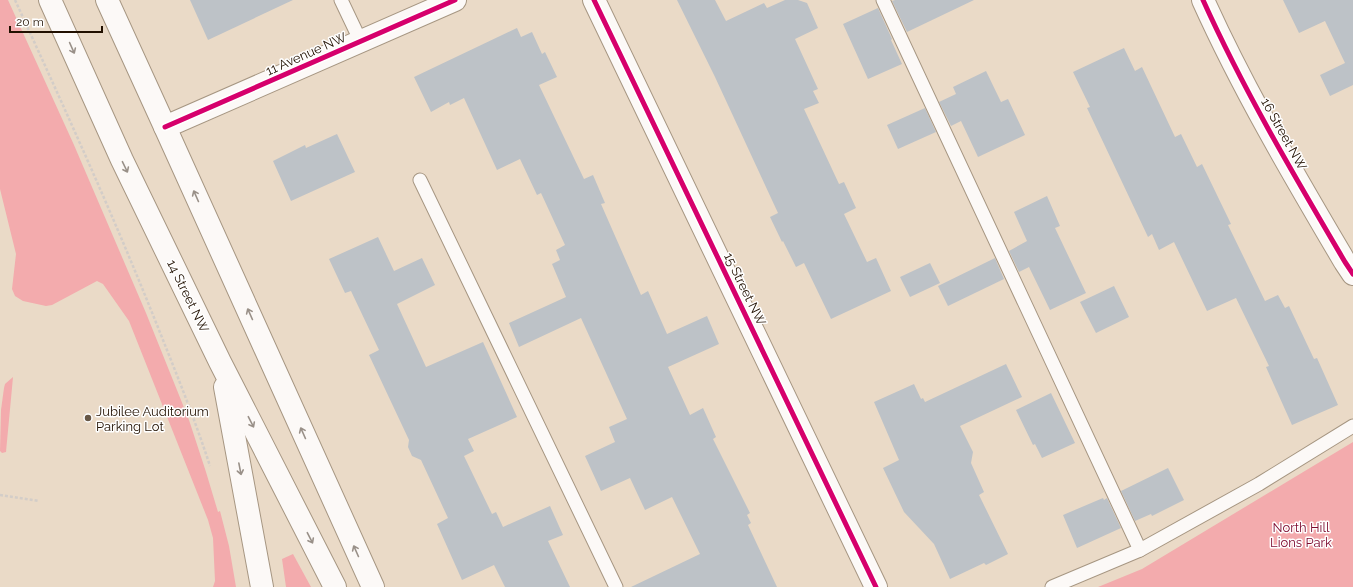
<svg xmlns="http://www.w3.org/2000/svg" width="1353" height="587" font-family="Raleway,sans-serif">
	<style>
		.green { fill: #f3abad }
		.building { fill: #bdc2c7 }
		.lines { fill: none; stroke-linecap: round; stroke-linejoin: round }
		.service-casing { stroke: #a69682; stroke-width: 15 }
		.minor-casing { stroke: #a69682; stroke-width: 24 }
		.secondary-casing { stroke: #a69682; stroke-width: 24 }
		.path { stroke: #d3cdc8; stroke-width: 2.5; stroke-dasharray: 3 2; stroke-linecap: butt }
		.service { stroke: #fcf9f7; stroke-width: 13 }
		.minor { stroke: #fcf9f7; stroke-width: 22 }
		.secondary { stroke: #fcf9f7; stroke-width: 22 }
		.cycleway-casing { stroke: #fff; stroke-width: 8 }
		.cycleway { stroke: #d6006c; stroke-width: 5 }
		.oneway { stroke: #999088 }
		.poi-dot { fill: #675746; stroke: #fff; stroke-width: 1.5 }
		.labels { text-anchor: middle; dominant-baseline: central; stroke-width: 3; stroke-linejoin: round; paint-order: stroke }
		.street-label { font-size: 13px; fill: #211000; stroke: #fff }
		.poi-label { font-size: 13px; fill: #211000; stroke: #fff; text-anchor: start }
		.park-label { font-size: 13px; fill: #7c092e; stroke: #fff }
	</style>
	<rect width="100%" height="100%" fill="#eadac7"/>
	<g class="green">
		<path d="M 0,0 L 8,0 L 74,145 L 146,313 L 189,420 L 206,472 L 218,512 L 220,511 L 229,546 L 236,587 L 213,587 L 215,581 L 213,538 L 208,520 L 129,321 L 103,284 L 97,281 L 52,305 L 46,306 L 23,301 L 15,296 L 12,289 L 16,254 L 0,189 Z"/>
		<path d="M 13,377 L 6,452 L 2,453 L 0,451 L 1,410 L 4,388 L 5,384 Z"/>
		<path d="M 1353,442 L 1353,587 L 1098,587 L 1142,569 Z"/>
		<path d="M 293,554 L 311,587 L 286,587 L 282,559 Z"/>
	</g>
	<g class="building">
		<path d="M 190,0 L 293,0 L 208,40 Z"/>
		<path d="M 677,0 L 715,0 L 726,21 L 764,3 L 767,8 L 785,0 L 798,0 L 807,3 L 818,28 L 795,39 L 818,89 L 813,91 L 819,103 L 804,109 L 839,184 L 844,182 L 856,208 L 844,214 L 867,262 L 876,258 L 891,291 L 831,319 L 804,263 L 796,267 L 783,241 L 782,242 L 770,217 L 778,213 L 715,77 Z"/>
		<path d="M 895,0 L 974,0 L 907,32 L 892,1 Z"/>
		<path d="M 1283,0 L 1353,0 L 1353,85 L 1330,96 L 1320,75 L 1345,63 L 1325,21 L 1299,33 Z"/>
		<path d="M 878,8 L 892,39 L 891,40 L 902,64 L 868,79 L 843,24 Z"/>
		<path d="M 517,28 L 521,37 L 532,32 L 542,54 L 545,52 L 557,77 L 539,85 L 584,179 L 593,175 L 605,203 L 601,204 L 641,295 L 648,291 L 667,334 L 707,316 L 719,344 L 668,367 L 690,415 L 703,408 L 716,437 L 713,439 L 750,513 L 747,515 L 751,523 L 748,525 L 777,587 L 631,587 L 700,554 L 672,497 L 645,510 L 630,478 L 601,491 L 585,456 L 615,442 L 609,427 L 627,419 L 581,318 L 519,347 L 509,323 L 566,297 L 552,264 L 560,260 L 556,250 L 565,245 L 541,193 L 537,195 L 520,159 L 497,170 L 464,98 L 450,105 L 449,102 L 431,112 L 414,77 Z"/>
		<path d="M 1124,48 L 1135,71 L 1142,67 L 1175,137 L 1181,134 L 1197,167 L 1202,164 L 1231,224 L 1228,225 L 1265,301 L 1278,295 L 1285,308 L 1289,306 L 1314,359 L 1317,358 L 1338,405 L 1292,425 L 1266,367 L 1269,366 L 1236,298 L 1207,311 L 1174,242 L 1159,250 L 1152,234 L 1148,237 L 1087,108 L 1090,107 L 1073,72 Z"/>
		<path d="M 986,71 L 1001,102 L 1008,99 L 1025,135 L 978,157 L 961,121 L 951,126 L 939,102 L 956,94 L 953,87 Z"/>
		<path d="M 925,108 L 936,132 L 898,149 L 887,125 Z"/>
		<path d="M 337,134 L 355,172 L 291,201 L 273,161 L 305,145 L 306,148 Z"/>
		<path d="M 1047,196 L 1060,226 L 1055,228 L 1086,293 L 1050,310 L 1029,267 L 1019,272 L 1009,251 L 1027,241 L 1014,212 Z"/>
		<path d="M 378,237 L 394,271 L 422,258 L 435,285 L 397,304 L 426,367 L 483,342 L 517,417 L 468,439 L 474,451 L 464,456 L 492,514 L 496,512 L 503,527 L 550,506 L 563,535 L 548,541 L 570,587 L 505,587 L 494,565 L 462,580 L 437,524 L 448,518 L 421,460 L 412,456 L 408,447 L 409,440 L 369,355 L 379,350 L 351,291 L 345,293 L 329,259 Z"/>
		<path d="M 995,258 L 1004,279 L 948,306 L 938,286 Z"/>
		<path d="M 930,263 L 940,283 L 910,297 L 900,277 Z"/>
		<path d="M 1114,286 L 1129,317 L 1096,333 L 1080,302 Z"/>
		<path d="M 1006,364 L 1022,397 L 960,426 L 973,452 L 971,463 L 984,492 L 979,495 L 1008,554 L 986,565 L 984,563 L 950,579 L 934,544 L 904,512 L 883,468 L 899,460 L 874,402 L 914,384 L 921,399 L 923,398 L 925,402 Z"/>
		<path d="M 1051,393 L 1075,443 L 1042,458 L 1035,444 L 1033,445 L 1016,410 Z"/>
		<path d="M 1168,468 L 1184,500 L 1152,516 L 1151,514 L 1135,521 L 1121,491 Z"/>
		<path d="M 1103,498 L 1104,500 L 1107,498 L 1121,528 L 1077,548 L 1063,515 Z"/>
	</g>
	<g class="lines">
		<defs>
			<g id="service">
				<path d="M 341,0 L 361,42"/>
				<path d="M 883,0 L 1140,550"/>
				<path d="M 420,180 L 616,587"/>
				<path d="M 1052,587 L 1140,550 L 1259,484 L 1353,426"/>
			</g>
			<g id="minor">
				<path d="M 594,0 L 876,587"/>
				<path d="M 1203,0 C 1244,91 1295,177 1345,262 L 1353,274"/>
				<path d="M 165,127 L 455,0"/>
			</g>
			<g id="secondary">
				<path d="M 50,0 L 122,160 L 220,362 L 335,587"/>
				<path d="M 107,0 L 165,127 L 373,587"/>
				<path d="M 225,387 L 262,587"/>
			</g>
		</defs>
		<use href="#service" class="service-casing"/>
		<use href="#minor" class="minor-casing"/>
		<use href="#secondary" class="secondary-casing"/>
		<g class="path">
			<path d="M 15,0 C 65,109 115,219 159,330 C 177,375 195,420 210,466"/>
			<path d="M 0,495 L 39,501"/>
		</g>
		<use href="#service" class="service"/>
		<use href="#minor" class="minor"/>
		<use href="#secondary" class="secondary"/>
		<defs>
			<g id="cycleway">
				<path d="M 594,0 L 876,587"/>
				<path d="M 1203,0 C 1244,91 1295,177 1345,262 L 1353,274"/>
				<path d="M 165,127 L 455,0"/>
			</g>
		</defs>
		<use href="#cycleway" class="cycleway-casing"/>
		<use href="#cycleway" class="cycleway"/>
	</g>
	<defs><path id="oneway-shaft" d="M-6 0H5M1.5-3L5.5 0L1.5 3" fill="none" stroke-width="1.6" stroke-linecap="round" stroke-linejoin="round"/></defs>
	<g class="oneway">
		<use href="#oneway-shaft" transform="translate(72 48) rotate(66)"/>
		<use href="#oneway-shaft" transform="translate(125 167) rotate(64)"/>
		<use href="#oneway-shaft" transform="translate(196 196) rotate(-114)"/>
		<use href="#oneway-shaft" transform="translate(250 314) rotate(-114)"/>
		<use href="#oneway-shaft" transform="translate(251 422) rotate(63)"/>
		<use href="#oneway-shaft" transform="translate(303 433) rotate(-114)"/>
		<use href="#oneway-shaft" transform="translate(240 469) rotate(79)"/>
		<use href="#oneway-shaft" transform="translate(310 538) rotate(63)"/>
		<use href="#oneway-shaft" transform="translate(356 551) rotate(-114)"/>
	</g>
	<circle class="poi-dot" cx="88" cy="418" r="4"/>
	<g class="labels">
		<g class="street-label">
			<text transform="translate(306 54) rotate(-24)">11 Avenue NW</text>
			<text transform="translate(1284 134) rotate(61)">16 Street NW</text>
			<text transform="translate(745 289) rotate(64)">15 Street NW</text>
			<text transform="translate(188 296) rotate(64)">14 Street NW</text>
		</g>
		<g class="poi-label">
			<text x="96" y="411">Jubilee Auditorium<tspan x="96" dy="15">Parking Lot</tspan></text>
		</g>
		<g class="park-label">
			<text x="1301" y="527">North Hill<tspan x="1301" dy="15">Lions Park</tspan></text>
		</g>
	</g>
	<path d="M10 26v6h92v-6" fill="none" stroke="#211000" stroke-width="2"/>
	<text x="16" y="26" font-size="12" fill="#211000" stroke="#ffffff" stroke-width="3" paint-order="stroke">20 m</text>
</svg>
